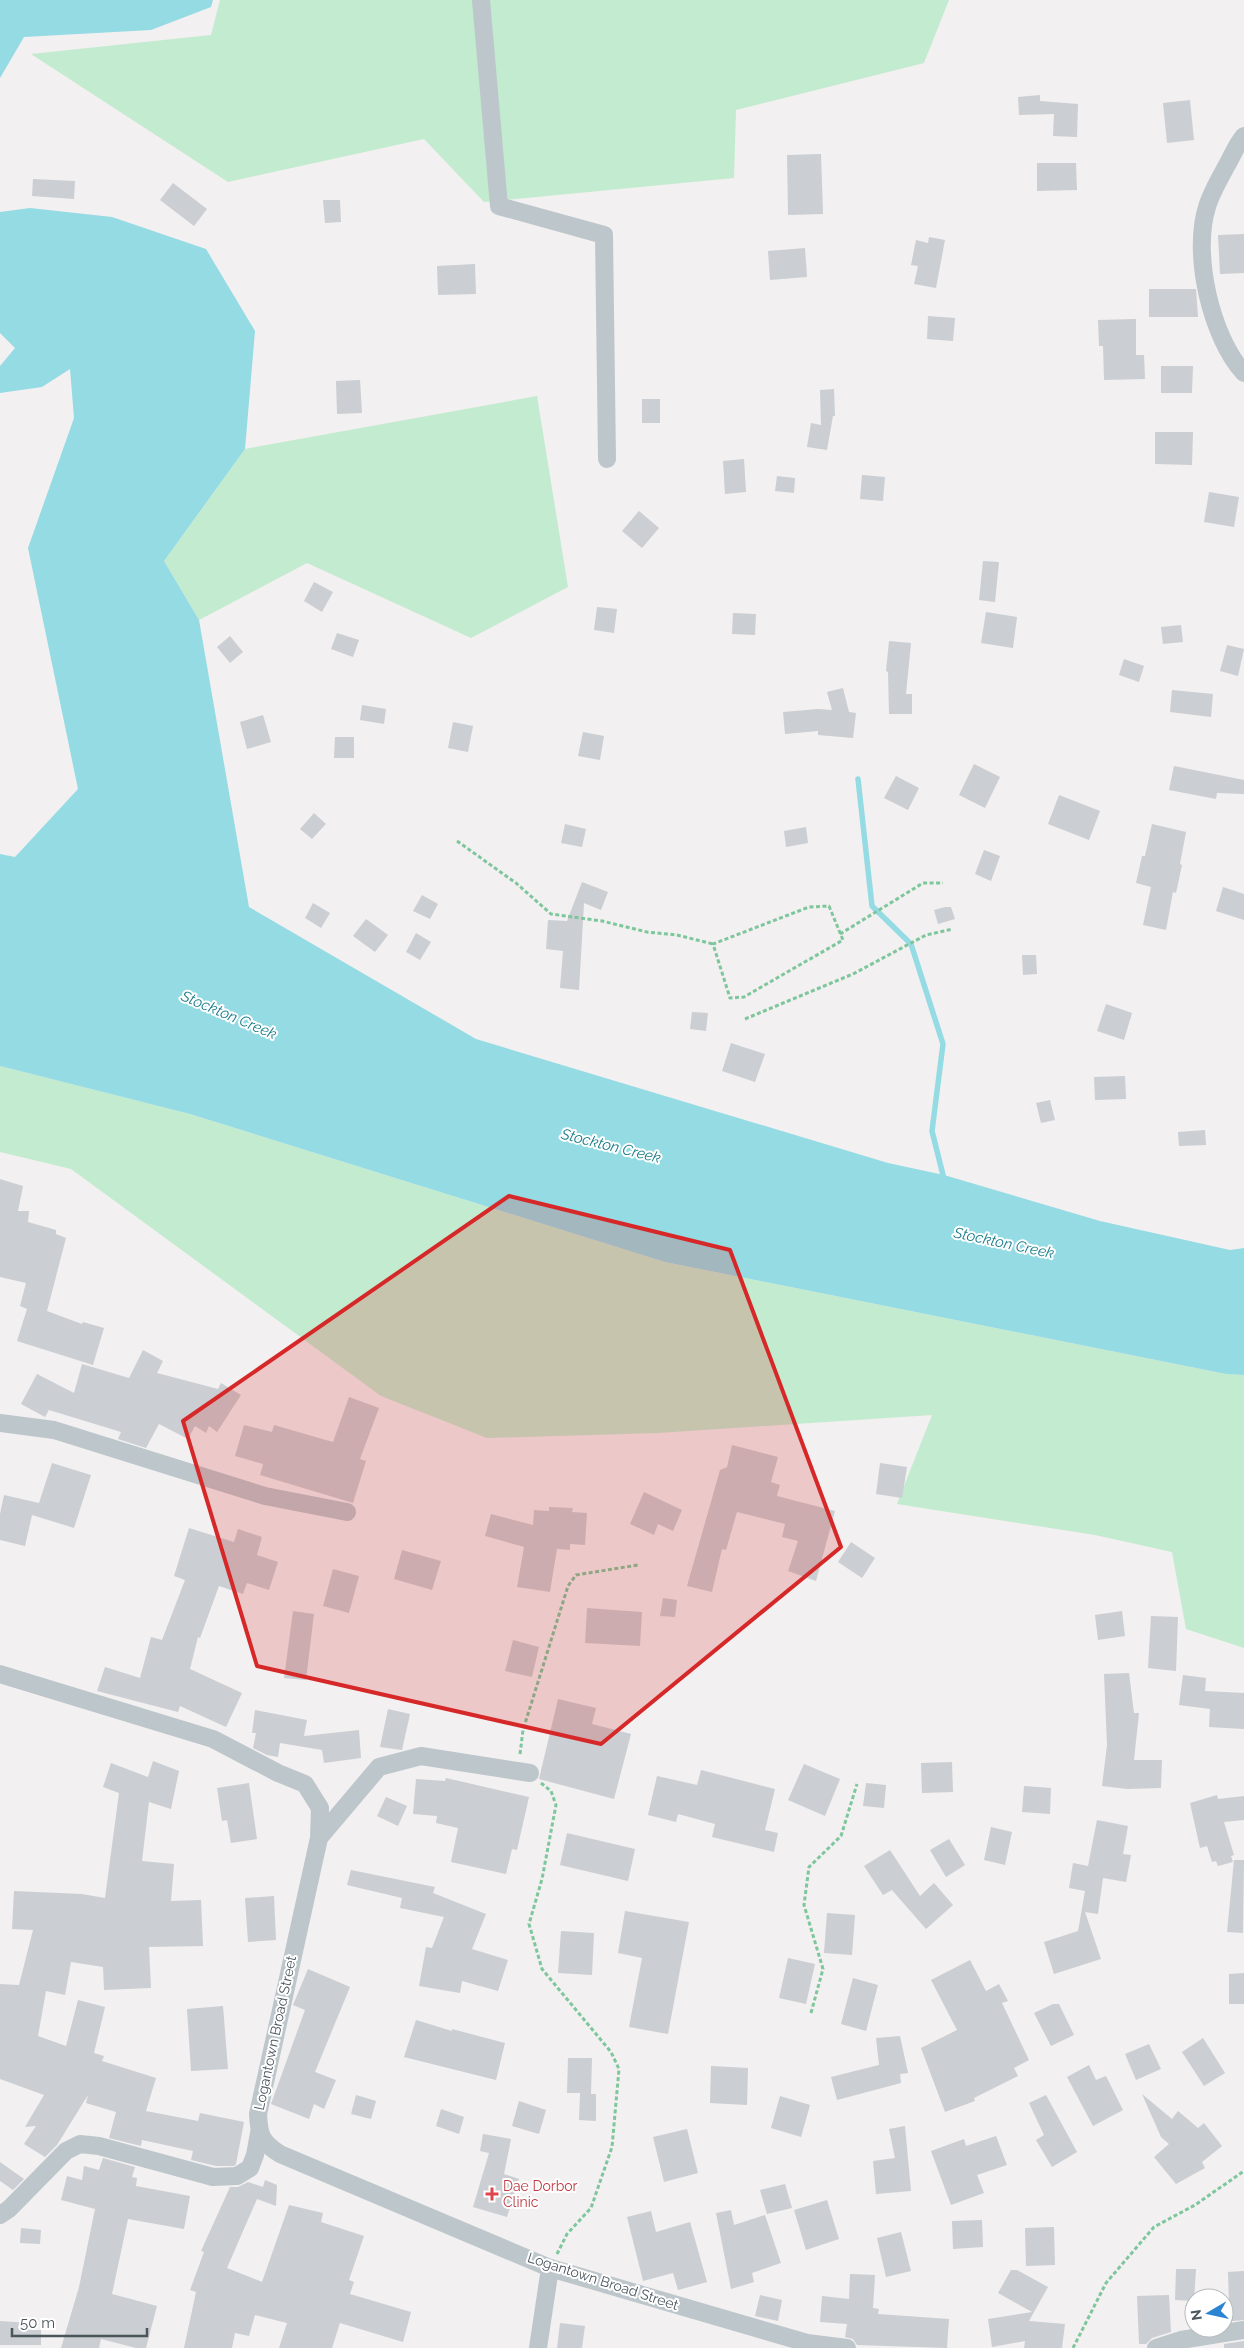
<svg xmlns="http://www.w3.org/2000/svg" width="1244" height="2348" font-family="Raleway,sans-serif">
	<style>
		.green { fill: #c3ebcf }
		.water { fill: #95dbe4 }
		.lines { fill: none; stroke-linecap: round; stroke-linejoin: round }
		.stream { stroke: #95dbe4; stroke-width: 5.5 }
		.building { fill: #cbced2 }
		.path { stroke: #7ec69c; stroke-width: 3; stroke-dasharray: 4 2.5; stroke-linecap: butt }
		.minor { stroke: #bdc6cb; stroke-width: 18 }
		.marked { fill: #d62828; fill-opacity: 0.2; stroke: #d62828; stroke-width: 4; stroke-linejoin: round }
		.health-dot { fill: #e0444e; stroke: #fff; stroke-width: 2 }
		.labels { text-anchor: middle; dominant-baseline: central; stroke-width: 4; stroke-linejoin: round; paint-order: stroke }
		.street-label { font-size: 14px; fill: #4a555c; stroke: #fff }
		.health-label { font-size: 14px; fill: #be3a42; stroke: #fff; text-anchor: start }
		.water-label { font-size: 15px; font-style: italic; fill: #197d89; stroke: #fff }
	</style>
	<rect width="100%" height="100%" fill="#f2f0f0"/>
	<g class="green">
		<path d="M 220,0 L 949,0 L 924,63 L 736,110 L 734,178 L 484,202 L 424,139 L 228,182 L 31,54 L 211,35 Z"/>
		<path d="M 537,396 L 568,587 L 471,638 L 307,563 L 199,620 L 164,561 L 245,449 Z"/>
		<path d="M 0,1066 L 190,1114 L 665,1262 L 1226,1374 L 1244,1375 L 1244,1648 L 1186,1629 L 1172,1552 L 1095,1535 L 897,1504 L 932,1415 L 658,1433 L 487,1438 L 381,1396 L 71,1169 L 0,1152 Z"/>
	</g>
	<g class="water">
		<path d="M 0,0 L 213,0 L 211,7 L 151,30 L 24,37 L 0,78 Z"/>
		<path d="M 30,208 L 112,217 L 206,249 L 255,331 L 245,449 L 164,561 L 199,620 L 249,907 L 476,1039 L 888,1163 L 944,1175 L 1100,1221 L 1230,1250 L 1244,1248 L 1244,1375 L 1226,1374 L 665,1262 L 190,1114 L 0,1066 L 0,854 L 15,857 L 78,789 L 28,548 L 74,418 L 70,369 L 42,387 L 0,393 L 0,366 L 15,348 L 0,333 L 0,212 Z"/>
	</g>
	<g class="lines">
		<path class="stream" d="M 858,779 L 872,906 L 911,944 L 943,1044 L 932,1131 L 945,1183"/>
	</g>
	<g class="building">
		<path d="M 1040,95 L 1040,101 L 1078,104 L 1077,137 L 1053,136 L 1054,114 L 1019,115 L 1018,97 Z"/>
		<path d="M 1190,100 L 1194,140 L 1167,143 L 1163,103 Z"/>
		<path d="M 821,154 L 823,214 L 788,215 L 787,155 Z"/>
		<path d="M 1037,163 L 1076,163 L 1077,190 L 1037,191 Z"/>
		<path d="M 33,179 L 75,181 L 74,199 L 32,196 Z"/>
		<path d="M 173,183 L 207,209 L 194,226 L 160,200 Z"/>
		<path d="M 323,200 L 340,200 L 341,222 L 325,223 Z"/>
		<path d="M 1244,234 L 1244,273 L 1220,274 L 1218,235 Z"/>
		<path d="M 929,237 L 945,240 L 936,288 L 914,284 L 918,266 L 911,265 L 916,240 L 928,243 Z"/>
		<path d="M 805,248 L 807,277 L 770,280 L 768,251 Z"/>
		<path d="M 475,264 L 476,294 L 438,295 L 437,266 Z"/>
		<path d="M 1149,289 L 1196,289 L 1198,317 L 1149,317 Z"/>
		<path d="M 928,316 L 955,318 L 953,341 L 927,339 Z"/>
		<path d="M 1136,319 L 1136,355 L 1144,355 L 1145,379 L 1104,380 L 1103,346 L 1099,346 L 1098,320 Z"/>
		<path d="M 1161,366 L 1193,366 L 1192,393 L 1161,393 Z"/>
		<path d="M 360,380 L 362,413 L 337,414 L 336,381 Z"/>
		<path d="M 834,389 L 835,416 L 833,416 L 827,450 L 807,447 L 811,423 L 821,425 L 820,390 Z"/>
		<rect x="642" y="399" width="18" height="24"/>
		<path d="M 1155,432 L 1193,432 L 1192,465 L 1155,464 Z"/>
		<path d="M 744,459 L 746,492 L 725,494 L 723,461 Z"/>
		<path d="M 862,475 L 885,477 L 883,501 L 860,499 Z"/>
		<path d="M 777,476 L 795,478 L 794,493 L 775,491 Z"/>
		<path d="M 1209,492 L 1239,497 L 1234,527 L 1204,522 Z"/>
		<path d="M 639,511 L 659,528 L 642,548 L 622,531 Z"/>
		<path d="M 983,561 L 999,562 L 995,602 L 979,600 Z"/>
		<path d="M 314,582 L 333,592 L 322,612 L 304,601 Z"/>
		<path d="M 597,607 L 617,609 L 614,633 L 594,630 Z"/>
		<path d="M 986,612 L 1017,617 L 1013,648 L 981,643 Z"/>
		<path d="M 733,613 L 756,614 L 755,635 L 732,634 Z"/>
		<path d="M 1181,625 L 1183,642 L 1163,644 L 1161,627 Z"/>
		<path d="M 337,633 L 359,640 L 353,657 L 331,649 Z"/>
		<path d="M 230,636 L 243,652 L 230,663 L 217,647 Z"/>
		<path d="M 889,641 L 911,643 L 906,694 L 912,694 L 912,714 L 889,714 L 888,672 L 886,671 Z"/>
		<path d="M 1227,645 L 1244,649 L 1238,676 L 1220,671 Z"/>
		<path d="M 1124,659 L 1144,666 L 1139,682 L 1119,675 Z"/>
		<path d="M 843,688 L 849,712 L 856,713 L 853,738 L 818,735 L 818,731 L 785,734 L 783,712 L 818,709 L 832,710 L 827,692 Z"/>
		<path d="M 1172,690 L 1213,694 L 1211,717 L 1170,712 Z"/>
		<path d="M 362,705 L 386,709 L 384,724 L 360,720 Z"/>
		<path d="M 263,715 L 271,742 L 247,749 L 240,722 Z"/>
		<path d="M 453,722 L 473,726 L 468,752 L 448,748 Z"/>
		<path d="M 583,732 L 604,736 L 600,760 L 578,756 Z"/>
		<path d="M 335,737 L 354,737 L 354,758 L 334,758 Z"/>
		<path d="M 974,764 L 1000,777 L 985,808 L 959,795 Z"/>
		<path d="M 1174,766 L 1244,780 L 1244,794 L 1217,793 L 1216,799 L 1169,790 Z"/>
		<path d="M 896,776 L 919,788 L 908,810 L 884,798 Z"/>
		<path d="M 1059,795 L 1100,811 L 1089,840 L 1048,824 Z"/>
		<path d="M 314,813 L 326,824 L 312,839 L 300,829 Z"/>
		<path d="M 565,824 L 586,829 L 582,847 L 561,843 Z"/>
		<path d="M 1152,824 L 1186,832 L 1180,864 L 1182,865 L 1176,893 L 1173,892 L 1166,930 L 1143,925 L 1151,887 L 1136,883 L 1142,856 L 1145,856 Z"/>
		<path d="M 806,827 L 808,843 L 786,847 L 784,831 Z"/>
		<path d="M 984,850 L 1000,856 L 991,881 L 975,874 Z"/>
		<path d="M 582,882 L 608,892 L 601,910 L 584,903 L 579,990 L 560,988 L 563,951 L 546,949 L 548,920 L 567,921 Z"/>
		<path d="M 1223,887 L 1244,894 L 1244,920 L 1216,911 Z"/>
		<path d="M 422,895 L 438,904 L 430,919 L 413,911 Z"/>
		<path d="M 313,903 L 330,913 L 321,928 L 305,918 Z"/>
		<path d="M 945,907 L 951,907 L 955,919 L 938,924 L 934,910 Z"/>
		<path d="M 366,919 L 388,935 L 375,952 L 353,936 Z"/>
		<path d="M 416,933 L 431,942 L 420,960 L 406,952 Z"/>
		<path d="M 1022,955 L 1036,955 L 1037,974 L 1023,975 Z"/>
		<path d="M 1106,1004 L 1132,1013 L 1124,1040 L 1097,1031 Z"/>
		<path d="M 692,1012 L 708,1013 L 706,1031 L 690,1029 Z"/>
		<path d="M 731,1043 L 765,1054 L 755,1082 L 722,1071 Z"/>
		<path d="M 1125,1076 L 1126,1099 L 1095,1100 L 1094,1077 Z"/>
		<path d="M 1050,1100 L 1055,1120 L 1041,1123 L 1036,1103 Z"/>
		<path d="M 1205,1130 L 1206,1145 L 1179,1146 L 1178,1132 Z"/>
		<path d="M 0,1179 L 23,1186 L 18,1211 L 29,1211 L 28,1222 L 56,1230 L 56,1234 L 66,1238 L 47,1311 L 82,1324 L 83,1322 L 104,1328 L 93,1365 L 17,1341 L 27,1309 L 20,1306 L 26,1283 L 0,1277 Z"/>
		<path d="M 143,1350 L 163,1361 L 157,1373 L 218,1389 L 221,1383 L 241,1395 L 217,1432 L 209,1426 L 206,1433 L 195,1426 L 188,1439 L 159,1424 L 146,1448 L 118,1439 L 121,1432 L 49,1410 L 45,1417 L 21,1404 L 37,1374 L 74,1393 L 82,1364 L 129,1378 Z"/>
		<path d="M 349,1397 L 379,1408 L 360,1459 L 366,1461 L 353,1503 L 260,1475 L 263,1464 L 235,1456 L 244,1425 L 272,1432 L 274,1425 L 333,1442 Z"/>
		<path d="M 732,1445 L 778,1457 L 771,1482 L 780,1485 L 777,1496 L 835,1511 L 816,1581 L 788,1571 L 798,1541 L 782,1537 L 785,1524 L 737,1512 L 726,1550 L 722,1549 L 712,1592 L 687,1586 L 720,1470 L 727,1467 Z"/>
		<path d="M 52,1463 L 91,1475 L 74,1528 L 32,1515 L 25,1546 L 0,1540 L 0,1514 L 4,1495 L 39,1503 Z"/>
		<path d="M 880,1463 L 907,1467 L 902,1498 L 876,1494 Z"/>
		<path d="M 644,1492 L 682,1510 L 673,1531 L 658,1524 L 654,1535 L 630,1524 Z"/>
		<path d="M 549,1507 L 573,1508 L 572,1512 L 587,1513 L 585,1545 L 570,1544 L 570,1550 L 557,1549 L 550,1592 L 517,1587 L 524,1547 L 485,1536 L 491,1514 L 533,1525 L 534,1510 L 549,1511 Z"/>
		<path d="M 189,1528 L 234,1542 L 238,1529 L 262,1537 L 257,1555 L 278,1562 L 269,1590 L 247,1583 L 243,1594 L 219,1586 L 200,1638 L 198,1637 L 190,1669 L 242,1693 L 226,1727 L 180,1706 L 178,1712 L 97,1691 L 105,1667 L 140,1678 L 151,1637 L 162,1640 L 185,1580 L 174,1576 Z"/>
		<path d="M 851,1542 L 875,1558 L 862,1578 L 838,1562 Z"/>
		<path d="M 402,1550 L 441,1561 L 432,1590 L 394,1579 Z"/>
		<path d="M 333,1569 L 359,1576 L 349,1613 L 323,1606 Z"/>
		<path d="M 663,1598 L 677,1600 L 675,1617 L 660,1616 Z"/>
		<path d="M 587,1608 L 642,1612 L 640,1646 L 585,1643 Z"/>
		<path d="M 293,1611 L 314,1614 L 306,1680 L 284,1678 Z"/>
		<path d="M 1122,1611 L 1125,1636 L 1098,1640 L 1095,1615 Z"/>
		<path d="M 1151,1616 L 1178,1617 L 1176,1671 L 1148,1668 Z"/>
		<path d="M 513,1640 L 539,1647 L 532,1677 L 505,1671 Z"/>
		<path d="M 1129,1673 L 1134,1713 L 1139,1713 L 1134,1760 L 1162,1760 L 1161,1788 L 1127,1789 L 1102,1786 L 1107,1745 L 1104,1674 Z"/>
		<path d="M 1183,1675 L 1206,1678 L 1205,1691 L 1244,1693 L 1244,1729 L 1209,1727 L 1210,1709 L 1179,1705 Z"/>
		<path d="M 558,1699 L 596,1708 L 592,1724 L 631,1734 L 614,1799 L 539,1779 Z"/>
		<path d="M 388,1709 L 410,1714 L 402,1750 L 380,1747 Z"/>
		<path d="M 255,1710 L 307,1720 L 304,1736 L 359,1730 L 361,1758 L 324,1763 L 322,1750 L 280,1743 L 278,1757 L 267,1755 L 253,1748 L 256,1733 L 252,1733 Z"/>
		<path d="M 153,1761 L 179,1771 L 171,1809 L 149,1802 L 142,1861 L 174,1864 L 171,1901 L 201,1900 L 203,1946 L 149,1947 L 151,1988 L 104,1990 L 103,1967 L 71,1962 L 65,1995 L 46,1991 L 38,2036 L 66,2046 L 78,2000 L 105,2007 L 94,2053 L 104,2056 L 102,2061 L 156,2078 L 146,2111 L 198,2121 L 200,2113 L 244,2122 L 236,2164 L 234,2166 L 216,2166 L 191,2160 L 193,2151 L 142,2140 L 141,2146 L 109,2138 L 116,2112 L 86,2103 L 88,2095 L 57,2145 L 45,2157 L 24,2144 L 36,2126 L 25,2127 L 44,2095 L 0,2079 L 0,1984 L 19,1985 L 33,1930 L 12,1929 L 14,1891 L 82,1894 L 105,1898 L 119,1793 L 103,1787 L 111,1763 L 148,1777 Z"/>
		<path d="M 952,1762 L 953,1792 L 922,1793 L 921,1763 Z"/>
		<path d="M 804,1764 L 840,1779 L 825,1816 L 788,1800 Z"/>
		<path d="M 701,1770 L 775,1789 L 765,1830 L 778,1833 L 774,1852 L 712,1837 L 715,1824 L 678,1814 L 676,1822 L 648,1815 L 657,1776 L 697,1785 Z"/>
		<path d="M 446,1778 L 529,1797 L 517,1850 L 512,1849 L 506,1874 L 451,1862 L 458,1828 L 436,1823 L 437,1816 L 413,1814 L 416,1779 L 445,1781 Z"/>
		<path d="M 249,1783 L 257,1839 L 231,1843 L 227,1820 L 222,1821 L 217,1788 Z"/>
		<path d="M 866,1783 L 886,1785 L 884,1808 L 863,1806 Z"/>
		<path d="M 1024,1786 L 1051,1788 L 1050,1814 L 1022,1812 Z"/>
		<path d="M 1217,1795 L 1218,1799 L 1244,1796 L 1244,1820 L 1224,1822 L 1234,1855 L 1231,1856 L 1233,1862 L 1218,1866 L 1216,1861 L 1212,1862 L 1207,1846 L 1200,1848 L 1190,1803 Z"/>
		<path d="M 386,1797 L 407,1806 L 398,1826 L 377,1816 Z"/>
		<path d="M 1097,1820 L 1128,1826 L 1123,1854 L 1131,1855 L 1126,1882 L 1103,1878 L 1098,1914 L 1085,1912 L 1101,1959 L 1054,1974 L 1044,1942 L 1078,1931 L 1085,1891 L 1069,1888 L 1073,1863 L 1088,1866 Z"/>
		<path d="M 991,1827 L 1012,1832 L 1005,1865 L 984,1860 Z"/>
		<path d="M 567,1833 L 635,1849 L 628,1881 L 560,1865 Z"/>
		<path d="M 949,1839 L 965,1865 L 946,1877 L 930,1850 Z"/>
		<path d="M 890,1850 L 920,1896 L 934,1883 L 953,1905 L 926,1929 L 892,1890 L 883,1895 L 864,1866 Z"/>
		<path d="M 1234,1860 L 1244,1860 L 1243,1933 L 1227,1932 Z"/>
		<path d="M 351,1870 L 435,1887 L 433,1893 L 486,1914 L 472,1949 L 508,1960 L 498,1991 L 462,1981 L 460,1993 L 419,1986 L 426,1947 L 432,1948 L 444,1917 L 400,1908 L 402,1898 L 347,1885 Z"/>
		<path d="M 274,1896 L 276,1940 L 248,1942 L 245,1898 Z"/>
		<path d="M 625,1911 L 689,1922 L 668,2034 L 629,2027 L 642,1958 L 618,1953 Z"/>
		<path d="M 827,1913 L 855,1915 L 852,1955 L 824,1953 Z"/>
		<path d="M 561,1931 L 594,1933 L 592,1975 L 558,1973 Z"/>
		<path d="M 788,1958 L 815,1964 L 806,2004 L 779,1998 Z"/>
		<path d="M 970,1960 L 986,1991 L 999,1984 L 1008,2001 L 1002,2003 L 1029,2060 L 1014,2068 L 1018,2076 L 974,2098 L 975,2101 L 945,2112 L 921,2048 L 957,2030 L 931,1980 Z"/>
		<path d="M 308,1969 L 350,1987 L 315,2072 L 336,2080 L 324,2109 L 314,2104 L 309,2119 L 271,2104 L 305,2010 L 293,2005 Z"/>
		<path d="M 1244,1973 L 1244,2004 L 1229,2004 L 1229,1974 Z"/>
		<path d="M 853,1978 L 878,1985 L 866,2031 L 841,2024 Z"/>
		<path d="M 1053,2004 L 1059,2004 L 1074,2035 L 1051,2046 L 1034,2013 Z"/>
		<path d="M 223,2006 L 228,2069 L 191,2071 L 187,2009 Z"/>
		<path d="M 416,2020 L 452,2031 L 452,2029 L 505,2043 L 496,2080 L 404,2057 Z"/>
		<path d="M 900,2036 L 908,2073 L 900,2074 L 901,2083 L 837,2100 L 831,2077 L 879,2065 L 876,2038 Z"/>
		<path d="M 1203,2038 L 1225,2073 L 1204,2086 L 1182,2052 Z"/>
		<path d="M 1149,2044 L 1161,2069 L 1136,2080 L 1125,2054 Z"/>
		<path d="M 568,2058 L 592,2058 L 591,2094 L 596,2094 L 596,2121 L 579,2120 L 580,2093 L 584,2093 L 567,2093 Z"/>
		<path d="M 1089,2065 L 1096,2080 L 1106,2076 L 1123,2110 L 1093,2126 L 1067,2077 Z"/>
		<path d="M 711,2066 L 748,2068 L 747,2105 L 710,2103 Z"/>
		<path d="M 1142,2094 L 1172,2119 L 1178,2111 L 1198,2128 L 1204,2123 L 1222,2146 L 1202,2162 L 1205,2168 L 1176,2184 L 1154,2157 L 1169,2144 L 1161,2137 Z"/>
		<path d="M 356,2095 L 376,2101 L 371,2119 L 351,2114 Z"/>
		<path d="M 1046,2095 L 1077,2152 L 1052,2167 L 1036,2140 L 1044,2135 L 1029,2103 Z"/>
		<path d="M 780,2096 L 810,2105 L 801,2137 L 771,2128 Z"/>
		<path d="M 519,2101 L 546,2110 L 539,2134 L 512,2126 Z"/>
		<path d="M 441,2109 L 464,2117 L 459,2134 L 436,2126 Z"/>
		<path d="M 905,2126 L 911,2191 L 876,2194 L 873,2161 L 895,2158 L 889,2129 Z"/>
		<path d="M 687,2129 L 698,2173 L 664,2182 L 653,2137 Z"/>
		<path d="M 483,2134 L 511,2139 L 504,2174 L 519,2179 L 507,2217 L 473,2207 L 489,2153 L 480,2151 Z"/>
		<path d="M 996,2136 L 1007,2165 L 977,2175 L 984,2193 L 951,2205 L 931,2151 L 964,2139 L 966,2146 Z"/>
		<path d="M 103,2158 L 135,2167 L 132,2177 L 137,2178 L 136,2186 L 190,2196 L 184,2229 L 128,2219 L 112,2294 L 157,2306 L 146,2348 L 136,2348 L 101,2339 L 99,2348 L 61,2348 L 79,2287 L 95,2209 L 61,2200 L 67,2176 L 82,2180 L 84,2166 L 99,2170 Z"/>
		<path d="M 0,2162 L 24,2179 L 13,2190 L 0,2181 Z"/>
		<path d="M 265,2180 L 277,2185 L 276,2206 L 257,2199 L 227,2268 L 262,2282 L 289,2205 L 323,2213 L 321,2222 L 364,2236 L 349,2280 L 354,2282 L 350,2294 L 411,2312 L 403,2342 L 340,2323 L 332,2348 L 279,2348 L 287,2323 L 255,2315 L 249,2336 L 235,2333 L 232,2348 L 184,2348 L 196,2292 L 190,2290 L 204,2252 L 201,2251 L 230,2187 L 238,2187 L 248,2182 L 263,2187 Z"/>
		<path d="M 785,2184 L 792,2208 L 767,2214 L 760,2190 Z"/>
		<path d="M 827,2200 L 839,2239 L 806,2250 L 794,2210 Z"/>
		<path d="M 731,2210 L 734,2225 L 765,2215 L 781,2263 L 752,2273 L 754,2282 L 731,2289 L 716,2213 Z"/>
		<path d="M 651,2211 L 656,2232 L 690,2222 L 707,2282 L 678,2290 L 673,2273 L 643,2281 L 627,2217 Z"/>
		<path d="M 982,2220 L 983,2247 L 953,2249 L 952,2221 Z"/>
		<path d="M 1054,2227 L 1055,2265 L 1026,2266 L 1025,2228 Z"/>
		<path d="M 21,2228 L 41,2230 L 40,2244 L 20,2243 Z"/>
		<path d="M 901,2232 L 911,2271 L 886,2277 L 877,2238 Z"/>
		<path d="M 1176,2269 L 1196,2269 L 1194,2301 L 1175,2300 Z"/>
		<path d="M 1011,2270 L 1017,2270 L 1048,2287 L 1029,2321 L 1065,2324 L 1062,2348 L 1024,2348 L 1025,2341 L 992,2347 L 988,2319 L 1032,2312 L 998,2293 Z"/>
		<path d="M 1244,2271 L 1244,2320 L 1224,2322 L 1224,2305 L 1229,2304 L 1228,2272 Z"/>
		<path d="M 850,2274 L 875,2275 L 873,2308 L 879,2309 L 878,2314 L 949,2319 L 947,2348 L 857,2345 L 853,2339 L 845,2337 L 847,2324 L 820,2322 L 822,2296 L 849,2299 Z"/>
		<path d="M 760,2295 L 782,2300 L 778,2321 L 755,2316 Z"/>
		<path d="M 1169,2295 L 1171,2332 L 1152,2338 L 1146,2344 L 1139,2344 L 1137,2296 Z"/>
		<path d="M 0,2321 L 30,2323 L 29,2330 L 41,2330 L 41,2345 L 0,2345 Z"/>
		<path d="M 560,2323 L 585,2326 L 582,2348 L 557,2348 Z"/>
		<path d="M 1244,2341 L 1244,2348 L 1224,2348 L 1224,2344 Z"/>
	</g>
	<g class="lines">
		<g class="path">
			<path d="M 457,841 L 516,883 L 551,914 L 602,921 L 647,932 L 677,935 L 713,944"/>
			<path d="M 829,906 L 843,940 L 744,997 L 730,998 L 713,944 L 809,907 Z"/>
			<path d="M 840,934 L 923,883 L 943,883"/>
			<path d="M 745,1019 L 853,974 L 926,935 L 953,929"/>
			<path d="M 520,1754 L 523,1730 L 568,1586 L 576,1575 L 638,1565"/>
			<path d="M 541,1783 L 551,1791 L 556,1805 L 542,1879 L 529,1924 L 542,1969 L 611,2052 L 619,2069 L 612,2147 L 591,2208 L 567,2234 L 557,2254"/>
			<path d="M 811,2013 L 823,1969 L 804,1905 L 809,1867 L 841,1836 L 857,1784"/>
			<path d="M 1073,2348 L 1106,2283 L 1154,2227 L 1195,2205 L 1244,2171"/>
		</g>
		<g class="minor">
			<path d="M 481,0 L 499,206 L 604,235 L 607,459"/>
			<path d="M 1244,136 C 1237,144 1232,156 1227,165 C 1220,178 1211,193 1207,207 C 1192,254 1211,337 1244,373"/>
			<path d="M 0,1423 L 54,1430 L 265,1496 L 347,1512"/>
			<path d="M 0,1674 L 213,1739 L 278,1773 L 305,1784 L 320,1808 L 319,1838 L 258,2114 C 259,2135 261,2142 280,2154 L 550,2268 L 807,2343 L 847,2348"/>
			<path d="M 319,1838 L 379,1767 L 421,1756 L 530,1773"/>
			<path d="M 0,2215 L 9,2209 L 66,2151 L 80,2144 L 99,2146 L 213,2177 L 237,2176 L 250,2168 L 255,2155 L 259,2133"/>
			<path d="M 538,2348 L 550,2268"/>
			<path d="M 1156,2348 L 1181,2340 L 1244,2330"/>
		</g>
	</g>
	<path class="marked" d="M 509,1196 L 730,1250 L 841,1547 L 601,1744 L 257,1666 L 183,1421 Z"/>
	<path class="health-dot" d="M489.5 2186.5h5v5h5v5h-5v5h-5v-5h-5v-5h5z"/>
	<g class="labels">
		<g class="street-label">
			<text transform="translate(275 2033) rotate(-78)">Logantown Broad Street</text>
			<text transform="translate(603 2281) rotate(18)">Logantown Broad Street</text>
		</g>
		<g class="health-label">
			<text x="503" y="2186">Dae Dorbor<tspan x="503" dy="16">Clinic</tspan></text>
		</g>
		<g class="water-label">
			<text transform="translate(229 1015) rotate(23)">Stockton Creek</text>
			<text transform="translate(611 1146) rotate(14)">Stockton Creek</text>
			<text transform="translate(1004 1243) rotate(12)">Stockton Creek</text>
		</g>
	</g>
	<g transform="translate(1209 2313) rotate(261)"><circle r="24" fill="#ffffff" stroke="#b7bbbe"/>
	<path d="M0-4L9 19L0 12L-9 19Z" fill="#2b84d2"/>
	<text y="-8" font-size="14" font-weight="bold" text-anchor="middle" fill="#4a555c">N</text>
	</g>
	<path d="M12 2328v8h135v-8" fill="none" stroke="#4a555c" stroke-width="2.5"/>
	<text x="20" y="2328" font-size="15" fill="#4a555c" stroke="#ffffff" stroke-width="4" paint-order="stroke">50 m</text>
</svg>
